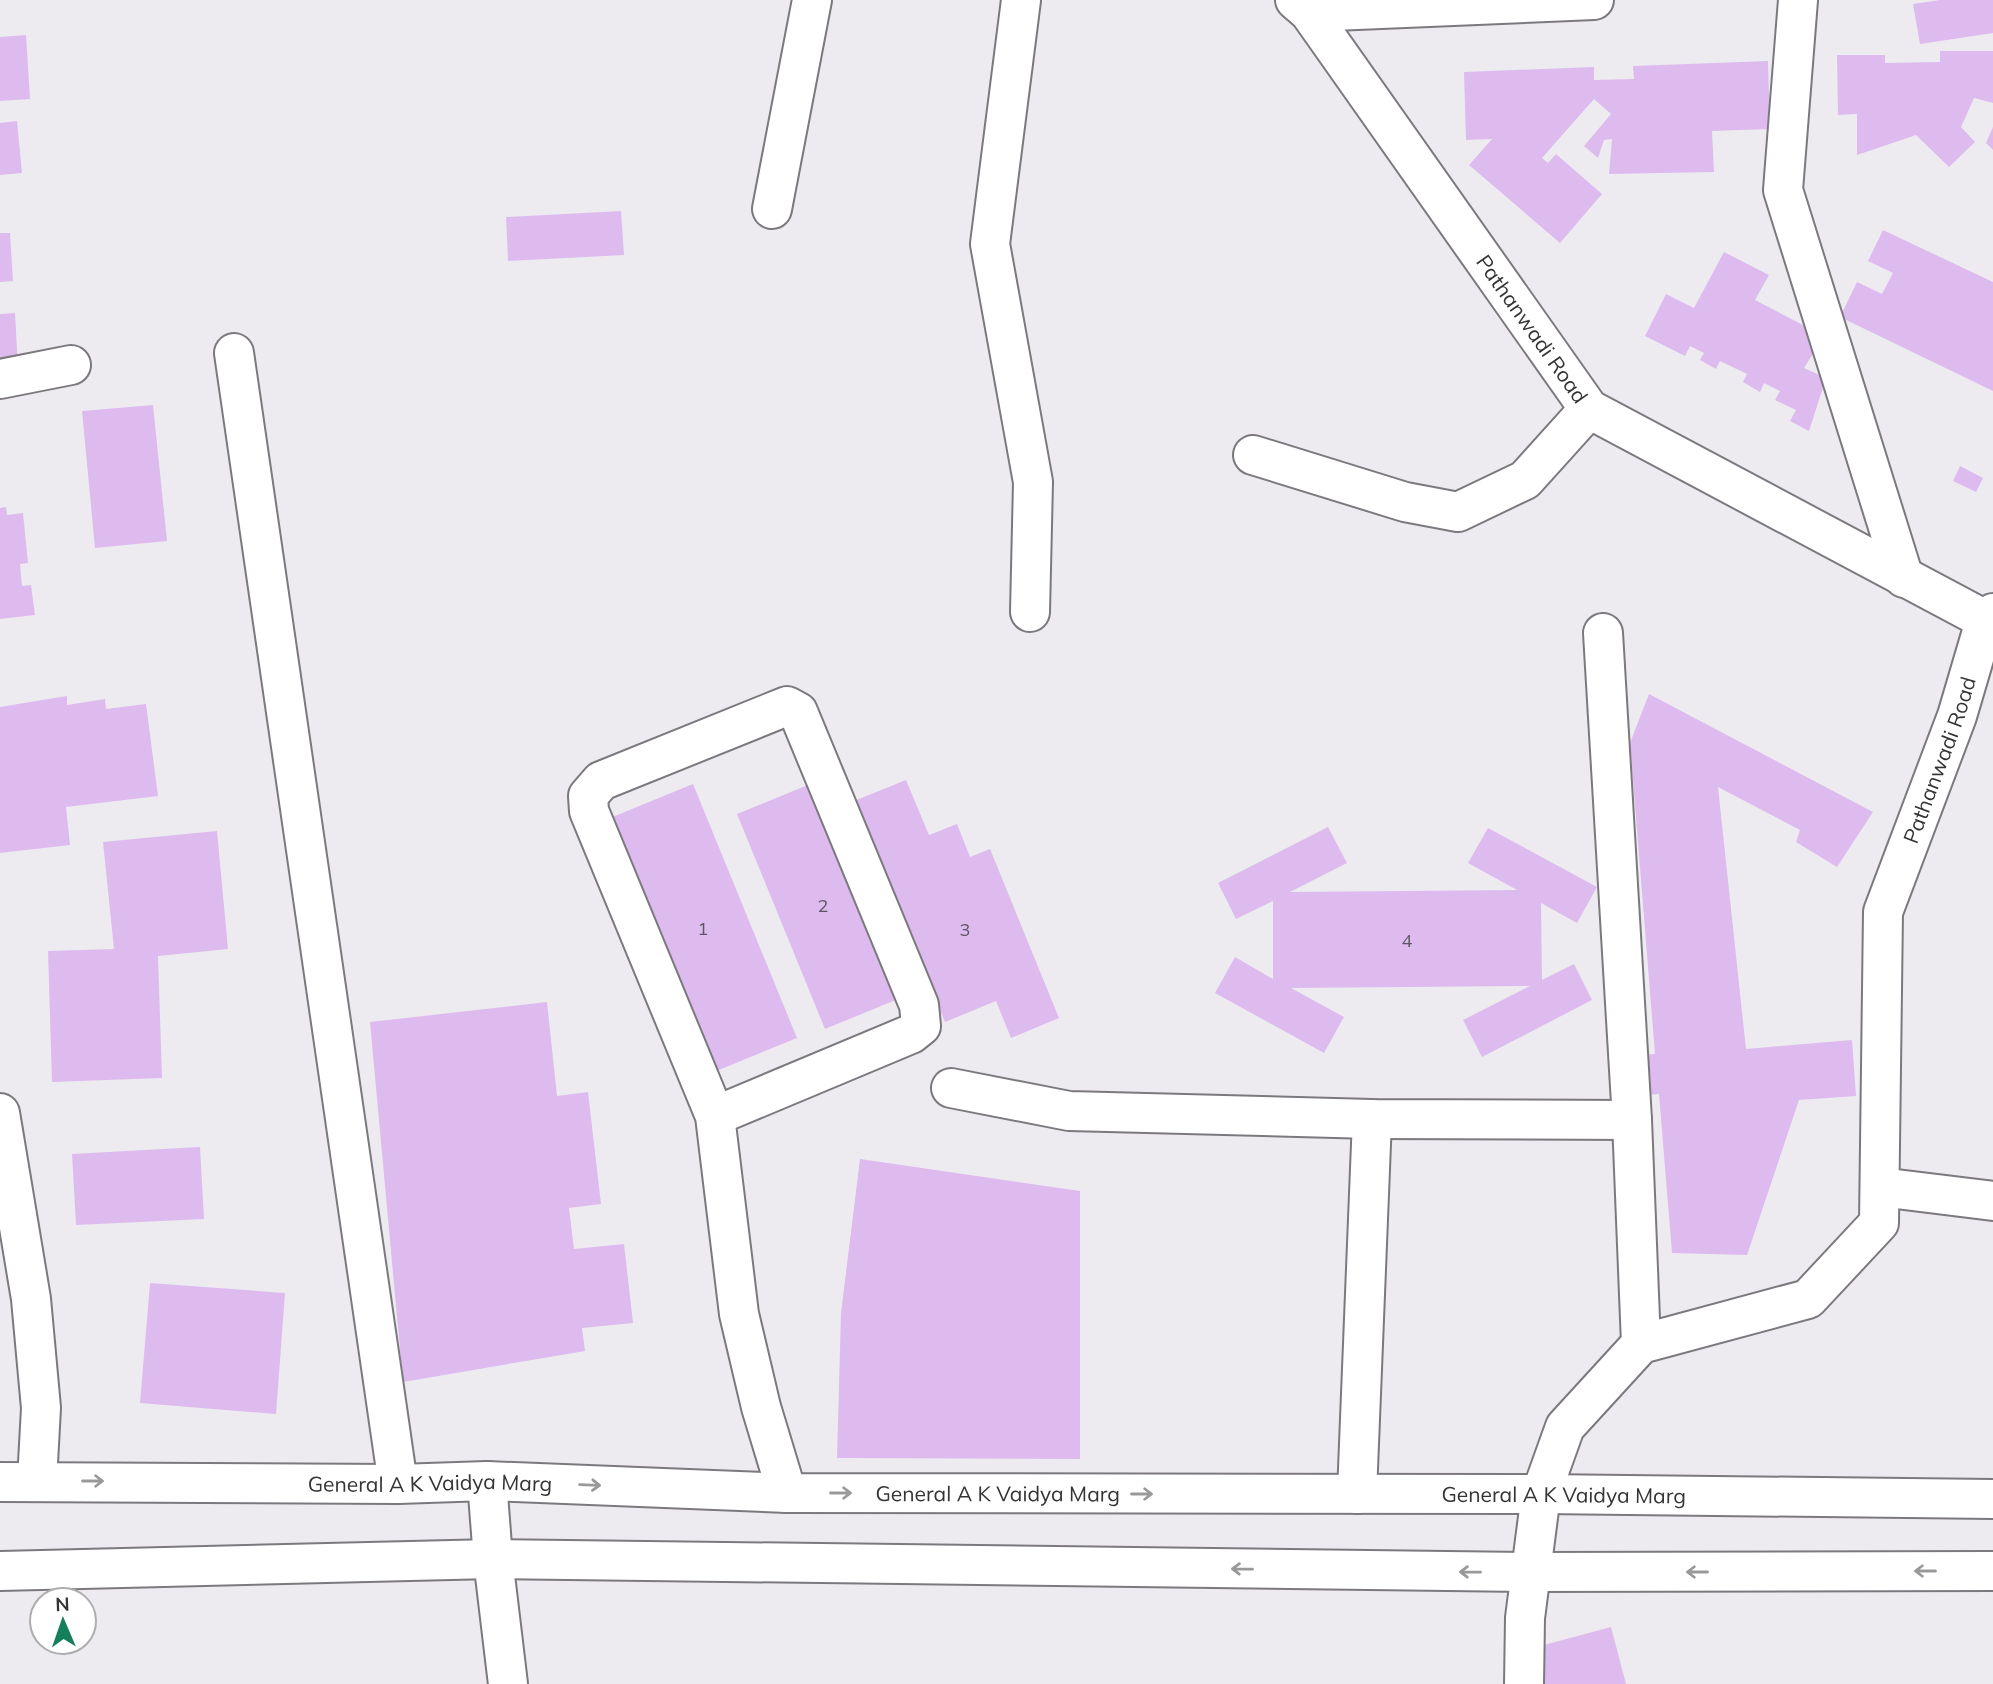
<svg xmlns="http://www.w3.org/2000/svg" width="1993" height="1684" font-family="Mulish,sans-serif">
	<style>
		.building { fill: #ddbbef }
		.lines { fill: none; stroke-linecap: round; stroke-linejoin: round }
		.minor-casing { stroke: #7c797e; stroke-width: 42 }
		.major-casing { stroke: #7c797e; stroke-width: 42 }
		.minor { stroke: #fff; stroke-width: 38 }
		.major { stroke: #fff; stroke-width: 38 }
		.oneway { stroke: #9a999a }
		.labels { text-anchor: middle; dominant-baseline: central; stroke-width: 7; stroke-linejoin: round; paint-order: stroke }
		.number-label { font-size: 18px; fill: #5e5564 }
		.street-label { font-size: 21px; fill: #343335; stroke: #fff }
	</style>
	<rect width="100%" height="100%" fill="#eeebf0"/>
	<g class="building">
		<path d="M 1940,0 L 1993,0 L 1993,33 L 1920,44 L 1913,4 Z"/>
		<path d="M 26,35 L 30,99 L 0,101 L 0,37 Z"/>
		<path d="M 1940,51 L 1993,51 L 1993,103 L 1974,98 L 1961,127 L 1975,142 L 1949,167 L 1916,135 L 1857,155 L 1857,114 L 1838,115 L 1837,55 L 1885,55 L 1885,63 L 1940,62 Z"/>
		<path d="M 1768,61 L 1770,129 L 1712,131 L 1714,172 L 1609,174 L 1612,139 L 1604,140 L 1598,158 L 1584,146 L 1611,114 L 1594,99 L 1542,158 L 1548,163 L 1556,154 L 1602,194 L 1560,243 L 1469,165 L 1492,139 L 1466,140 L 1464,72 L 1594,67 L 1594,80 L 1634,79 L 1633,66 Z"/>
		<path d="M 17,121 L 22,173 L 0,175 L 0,123 Z"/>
		<path d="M 1993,127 L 1993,150 L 1986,143 Z"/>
		<path d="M 621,211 L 624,255 L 508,261 L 506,217 Z"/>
		<path d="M 1883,230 L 1993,282 L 1993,391 L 1840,317 L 1857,282 L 1882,294 L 1893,273 L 1868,261 Z"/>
		<path d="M 0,233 L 10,233 L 13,281 L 0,282 Z"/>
		<path d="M 1724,252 L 1769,275 L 1755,300 L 1824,336 L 1804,368 L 1826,378 L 1809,431 L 1790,421 L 1796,410 L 1775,400 L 1780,391 L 1764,383 L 1760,392 L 1743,382 L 1747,374 L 1720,361 L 1716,369 L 1700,360 L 1704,353 L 1690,346 L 1685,356 L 1645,336 L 1666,294 L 1694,308 Z"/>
		<path d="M 15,313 L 18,368 L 0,369 L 0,314 Z"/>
		<path d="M 153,405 L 167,541 L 95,548 L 82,411 Z"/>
		<path d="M 1960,466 L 1983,478 L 1976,492 L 1953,481 Z"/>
		<path d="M 6,507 L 7,515 L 23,513 L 28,563 L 20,564 L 22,586 L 31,585 L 35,615 L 0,619 L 0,508 Z"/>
		<path d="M 1649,694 L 1873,812 L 1837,867 L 1796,842 L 1800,830 L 1718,787 L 1746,1049 L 1852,1040 L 1856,1096 L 1799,1100 L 1747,1255 L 1672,1253 L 1659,1094 L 1645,1095 L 1642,1055 L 1655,1054 L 1630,743 Z"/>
		<path d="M 67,696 L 67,705 L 105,699 L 106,709 L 146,704 L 158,796 L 66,807 L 70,845 L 0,853 L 0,707 Z"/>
		<path d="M 820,780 L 908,995 L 825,1029 L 737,814 Z"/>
		<path d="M 906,780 L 929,835 L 957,824 L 970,857 L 990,849 L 1059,1018 L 1011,1038 L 996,1001 L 945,1022 L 854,801 Z"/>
		<path d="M 693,784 L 797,1038 L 714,1072 L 610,818 Z"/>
		<path d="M 1328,827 L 1347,863 L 1290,892 L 1517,890 L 1468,863 L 1488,828 L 1597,887 L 1577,923 L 1541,903 L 1542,980 L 1574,964 L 1592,1000 L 1482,1057 L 1463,1020 L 1530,986 L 1291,988 L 1344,1017 L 1324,1053 L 1215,993 L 1235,957 L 1273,979 L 1273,901 L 1236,919 L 1218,883 Z"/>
		<path d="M 217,831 L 228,949 L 158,956 L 162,1078 L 52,1082 L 48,951 L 114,949 L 103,842 Z"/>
		<path d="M 547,1002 L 557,1096 L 588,1092 L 601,1204 L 569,1208 L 574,1249 L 624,1244 L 633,1323 L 582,1328 L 585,1351 L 403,1382 L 370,1022 Z"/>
		<path d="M 200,1147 L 204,1219 L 76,1225 L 72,1154 Z"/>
		<path d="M 860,1159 L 1080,1191 L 1080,1459 L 837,1458 L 841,1313 Z"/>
		<path d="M 150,1283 L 285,1293 L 276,1414 L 140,1403 Z"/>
		<path d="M 1611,1627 L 1626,1684 L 1539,1684 L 1529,1649 Z"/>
	</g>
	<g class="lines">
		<defs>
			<g id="minor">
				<path d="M 1021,0 L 990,244 L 1033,482 L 1030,612"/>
				<path id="s1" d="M 1295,0 L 1309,12 L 1589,409 L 1993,624"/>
				<path d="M 1798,0 L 1783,190 L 1904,578"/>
				<path d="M 1309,12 L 1594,0"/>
				<path d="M 772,209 L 812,0"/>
				<path d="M 234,353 L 398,1484"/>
				<path d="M 0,379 L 71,365"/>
				<path d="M 1253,455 L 1405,502 L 1458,512 L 1525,480 L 1589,409"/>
				<path d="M 1603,633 L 1632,1120 L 1641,1344"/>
				<path d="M 951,1088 L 1069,1111 L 1372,1119 L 1632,1120"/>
				<path d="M 0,1113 L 31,1299 L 41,1408 L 37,1481"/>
				<path d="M 715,1116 L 911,1034 L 921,1026 L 919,1005 L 798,712 L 787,706 L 601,781 L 588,796 L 589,811 L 715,1116 L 739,1314 L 761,1407 L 787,1493"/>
				<path d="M 1880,1187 L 1993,1201"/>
				<path d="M 487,1481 L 493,1559 L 508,1684"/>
				<path d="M 1357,1494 L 1372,1119"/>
				<path id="s2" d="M 1524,1684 L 1525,1618 L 1541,1494 L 1565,1427 L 1641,1344 L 1808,1299 L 1879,1223 L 1883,912 L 1957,716 L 1985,621 L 1993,613"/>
			</g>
			<g id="major">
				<path id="s3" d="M 0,1482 L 398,1484 L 487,1481 L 787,1493 L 1541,1494 L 1993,1499"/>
				<path d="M 0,1571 L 493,1559 L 1530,1572 L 1993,1571"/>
			</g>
		</defs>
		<use href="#minor" class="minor-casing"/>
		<use href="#major" class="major-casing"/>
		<use href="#minor" class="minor"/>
		<use href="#major" class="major"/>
	</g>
	<defs><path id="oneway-shaft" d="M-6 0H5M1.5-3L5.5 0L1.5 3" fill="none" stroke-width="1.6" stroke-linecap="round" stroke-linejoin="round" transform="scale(1.75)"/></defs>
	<g class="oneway">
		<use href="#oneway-shaft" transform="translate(93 1481)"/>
		<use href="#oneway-shaft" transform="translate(590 1485) rotate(2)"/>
		<use href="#oneway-shaft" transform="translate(841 1493)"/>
		<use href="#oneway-shaft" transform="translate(1142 1494)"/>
		<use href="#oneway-shaft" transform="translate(1242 1569) rotate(-179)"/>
		<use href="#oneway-shaft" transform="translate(1925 1571) rotate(180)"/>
		<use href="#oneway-shaft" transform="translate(1470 1572) rotate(-179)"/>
		<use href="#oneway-shaft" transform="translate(1697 1572) rotate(180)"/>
	</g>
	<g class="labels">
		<g class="number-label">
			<text x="823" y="905">2</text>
			<text x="703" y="928">1</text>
			<text x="965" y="929">3</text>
			<text x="1407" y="940">4</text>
		</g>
		<g class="street-label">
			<text stroke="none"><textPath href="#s1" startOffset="406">Pathanwadi Road</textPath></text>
			<text stroke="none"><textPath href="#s2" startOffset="1125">Pathanwadi Road</textPath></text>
			<text stroke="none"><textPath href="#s3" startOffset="430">General A K Vaidya Marg</textPath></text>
			<text stroke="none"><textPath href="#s3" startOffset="998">General A K Vaidya Marg</textPath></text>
			<text stroke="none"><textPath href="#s3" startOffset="1564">General A K Vaidya Marg</textPath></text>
		</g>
	</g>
	<g transform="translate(63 1621) rotate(358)"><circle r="33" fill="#ffffff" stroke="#aeadae" stroke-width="2"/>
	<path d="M0-5L12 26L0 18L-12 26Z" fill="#157f5b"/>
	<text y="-10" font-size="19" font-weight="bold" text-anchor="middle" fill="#343335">N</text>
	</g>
</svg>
